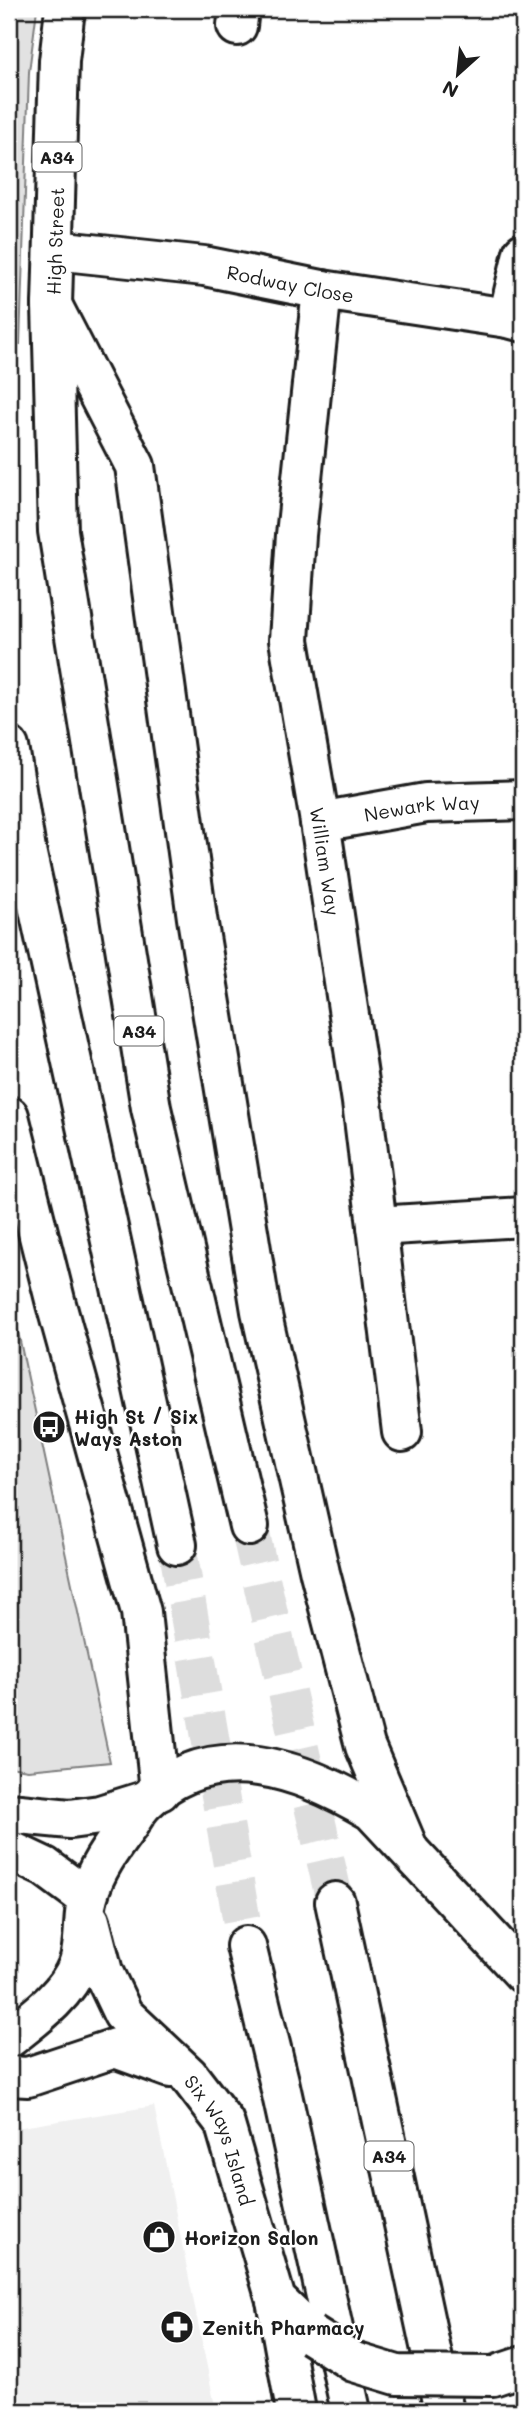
<svg xmlns="http://www.w3.org/2000/svg" width="532" height="2420" font-family="Mali,sans-serif">
	<style>
		.built { fill: #f0f0f0 }
		.green { fill: #e2e2e2; stroke: #7f7f7f; stroke-width: 2 }
		.lines { fill: none; stroke-linecap: round; stroke-linejoin: round }
		.highway-tunnel { stroke: #ddd; stroke-width: 38; stroke-dasharray: 38 19; stroke-linecap: butt }
		.minor-casing { stroke: #1c1c1c; stroke-width: 44 }
		.major-casing { stroke: #1c1c1c; stroke-width: 44 }
		.highway-casing { stroke: #1c1c1c; stroke-width: 44 }
		.minor { stroke: #fff; stroke-width: 38 }
		.major { stroke: #fff; stroke-width: 38 }
		.highway { stroke: #fff; stroke-width: 38 }
		.major-bridge-casing { stroke: #1c1c1c; stroke-width: 44; stroke-linecap: butt }
		.major-bridge { stroke: #fff; stroke-width: 38 }
		.labels { text-anchor: middle; dominant-baseline: central; stroke-width: 5; stroke-linejoin: round; paint-order: stroke }
		.shield { fill: #fff; stroke: #606060; stroke-width: 2 }
		.shield-label { font-size: 18px; font-weight: bold; fill: #1c1c1c }
		.street-label { font-size: 19px; fill: #1c1c1c; stroke: #fff }
		.poi-label { font-size: 19px; font-weight: bold; fill: #1c1c1c; stroke: #fff; text-anchor: start }
	</style>
	<rect width="100%" height="100%" fill="#fff"/>
	<filter id="ink" filterUnits="userSpaceOnUse"><feTurbulence type="fractalNoise" baseFrequency=".0143" numOctaves="2"/><feDisplacementMap in="SourceGraphic" scale="14" xChannelSelector="R" yChannelSelector="G"/><feConvolveMatrix kernelMatrix="1 2 1 2 8 2 1 2 1" color-interpolation-filters="sRGB"/></filter>
	<g filter="url(#ink)">
		<path class="built" d="M 154,2106 L 216,2411 L 9,2411 L 9,2129 Z"/>
		<g class="green">
			<path d="M 9,9 L 37,9 L 29,72 L 20,344 L 9,344 Z"/>
			<path d="M 9,1294 L 20,1341 L 110,1762 L 28,1770 L 9,1767 Z"/>
		</g>
		<g class="lines">
			<g class="highway-tunnel">
				<path d="M 249,1526 L 335,1902"/>
				<path d="M 177,1545 L 246,1946"/>
			</g>
			<defs>
				<g id="minor">
					<path d="M 237,26 L 239,9"/>
					<path id="s1" d="M 55,250 L 204,266 L 322,290 L 508,318 L 523,322"/>
					<path id="s2" d="M 322,290 L 296,535 L 289,640 L 320,822 L 362,1102 L 402,1432"/>
					<path d="M 508,318 L 523,253"/>
					<path id="s3" d="M 320,822 L 426,803 L 523,800"/>
					<path d="M 377,1226 L 523,1217"/>
					<path d="M 9,1813 L 70,1819 L 100,1815 L 145,1801"/>
					<path d="M 9,1850 L 45,1867 L 87,1898"/>
				</g>
				<g id="major">
					<path id="s4" d="M 90,1921 L 103,1972 L 123,2014 L 188,2075 L 224,2122 L 276,2300 L 299,2322"/>
					<path d="M 9,2038 C 34,2018 66,1996 78,1965 C 86,1945 82,1916 88,1896 C 95,1870 111,1848 127,1827 C 133,1818 138,1808 146,1801 C 214,1736 302,1769 372,1811 L 523,1973"/>
					<path d="M 9,2076 L 28,2077 L 115,2048 L 170,2068"/>
					<path d="M 493,2376 L 523,2366"/>
				</g>
				<g id="highway">
					<path d="M 65,9 L 59,61 L 52,305 L 58,531 L 151,1108 L 249,1526"/>
					<path d="M 52,305 L 135,466 L 197,918 L 261,1311 L 320,1573 L 365,1746 L 408,1848"/>
					<path d="M 9,747 L 26,850 L 177,1545"/>
					<path d="M 9,1116 L 56,1304 L 141,1612 L 160,1791"/>
					<path d="M 335,1902 L 444,2411"/>
					<path d="M 246,1946 L 279,2081 L 351,2411"/>
					<path d="M 276,2300 L 296,2411"/>
				</g>
			</defs>
			<use href="#minor" class="minor-casing"/>
			<use href="#major" class="major-casing"/>
			<use href="#highway" class="highway-casing"/>
			<use href="#minor" class="minor"/>
			<use href="#major" class="major"/>
			<use href="#highway" class="highway"/>
			<defs>
				<path id="major-bridge" d="M 311,2335 L 354,2362 L 397,2375 L 493,2376"/>
			</defs>
			<use href="#major-bridge" class="major-bridge-casing"/>
			<use href="#major-bridge" class="major-bridge"/>
		</g>
	</g>
	<defs>
		<symbol id="bus-disc" viewBox="-11 -11 22 22"><circle r="9.5" fill="#1c1c1c" stroke="#fff"/><path d="M-5-6H5V4H4V6H2V4H-2V6H-4V4H-5ZM-3.5-4V0h7V-4ZM-3.5 1.2v1.5H-2V1.2ZM2 1.2v1.5H3.5V1.2Z" fill="#fff"/></symbol>
		<symbol id="shop-disc" viewBox="-11 -11 22 22"><circle r="9.5" fill="#1c1c1c" stroke="#fff"/><path d="M-5-2.5h2.3a2.7 3.5 0 0 1 5.4 0H5L5.5 6h-11ZM-1.5-2.5h3a1.5 2.3 0 0 0-3 0Z" fill="#fff"/></symbol>
		<symbol id="pharmacy-disc" viewBox="-11 -11 22 22"><circle r="9.5" fill="#1c1c1c" stroke="#fff"/><path d="M-2-6h4v4h4v4h-4v4h-4v-4h-4v-4h4Z" fill="#fff"/></symbol>
	</defs>
	<g fill-rule="evenodd">
		<use href="#bus-disc" x="30" y="1408" width="38" height="38"/>
		<use href="#shop-disc" x="140" y="2218" width="38" height="38"/>
		<use href="#pharmacy-disc" x="158" y="2308" width="38" height="38"/>
	</g>
	<g class="labels">
		<g class="shield">
			<rect x="32.5" y="142.5" width="49" height="29" rx="5"/>
			<rect x="114.5" y="1016.5" width="49" height="29" rx="5"/>
			<rect x="364.5" y="2141.5" width="49" height="29" rx="5"/>
		</g>
		<g class="shield-label">
			<text x="57" y="157">A34</text>
			<text x="139" y="1031">A34</text>
			<text x="389" y="2156">A34</text>
		</g>
		<g class="street-label">
			<text transform="translate(55 241) rotate(-88)">High Street</text>
			<text stroke="none"><textPath href="#s1" startOffset="238">Rodway Close</textPath></text>
			<text stroke="none"><textPath href="#s3" startOffset="103">Newark Way</textPath></text>
			<text stroke="none"><textPath href="#s2" startOffset="576">William Way</textPath></text>
			<text stroke="none"><textPath href="#s4" startOffset="262">Six Ways Island</textPath></text>
		</g>
		<g class="poi-label">
			<text x="74" y="1416">High St / Six<tspan x="74" dy="22">Ways Aston</tspan></text>
			<text x="184" y="2237">Horizon Salon</text>
			<text x="202" y="2327">Zenith Pharmacy</text>
		</g>
	</g>
	<rect width="532" height="2420" fill="none" stroke="#fff" stroke-width="35"/>
	<rect x="18" y="18" width="497" height="2385" fill="none" stroke="#1c1c1c" stroke-width="2.5" filter="url(#ink)"/>
	<g transform="translate(458 74) rotate(207)" stroke="#ffffff" stroke-width="5" paint-order="stroke">
	<path d="M0-5L12 26L0 18L-12 26Z" fill="#1c1c1c"/>
	<text y="-10" font-size="19" font-weight="bold" text-anchor="middle" fill="#1c1c1c">N</text>
	</g>
</svg>
